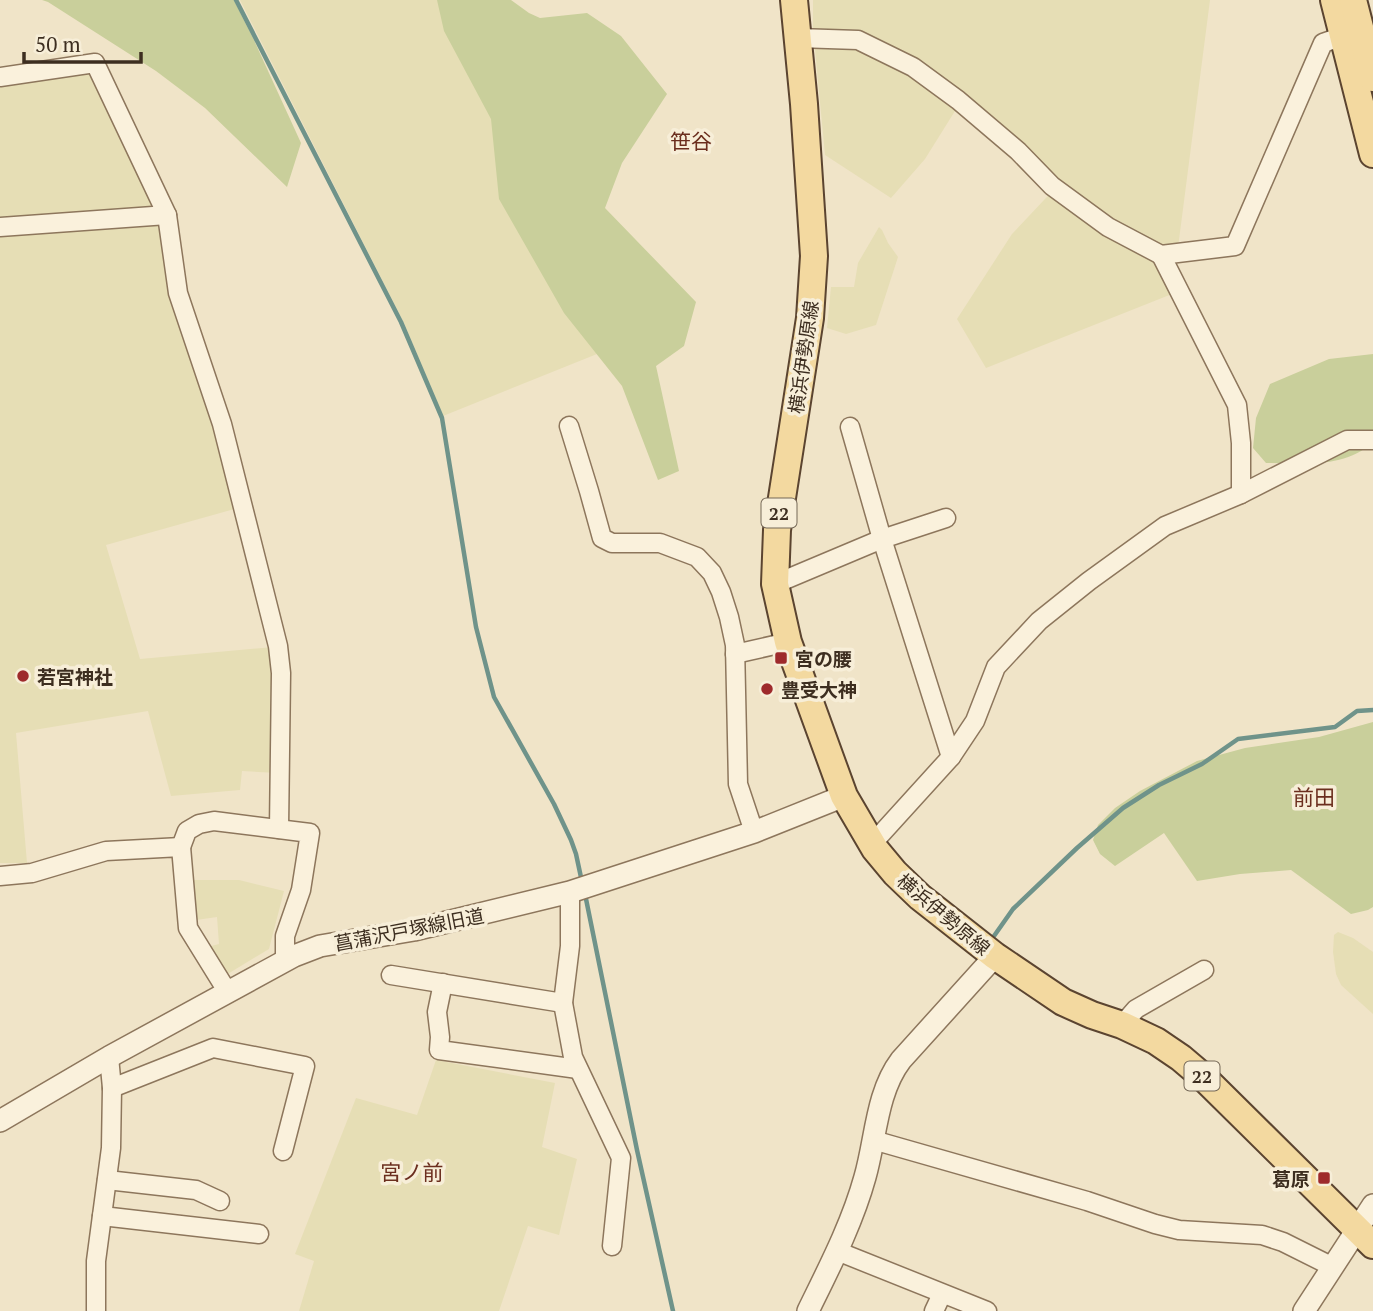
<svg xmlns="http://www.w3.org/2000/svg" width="1373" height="1311" font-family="'PT Serif','Noto Sans JP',serif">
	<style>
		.farmland { fill: #e6deb5 }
		.green { fill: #c9cf9b }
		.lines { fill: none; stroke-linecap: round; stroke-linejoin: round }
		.stream { stroke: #6f938a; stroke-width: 4.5 }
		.minor-casing { stroke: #8d765c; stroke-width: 21 }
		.tertiary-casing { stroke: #8d765c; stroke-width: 24 }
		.primary-casing { stroke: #5b4430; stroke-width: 30 }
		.minor { stroke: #faf1dc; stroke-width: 18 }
		.tertiary { stroke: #faf1dc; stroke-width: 21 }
		.primary { stroke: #f3d9a0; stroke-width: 26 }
		.poi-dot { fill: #9e2a2b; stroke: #f7eed8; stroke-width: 2.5 }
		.labels { text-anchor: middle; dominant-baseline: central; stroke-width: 7; stroke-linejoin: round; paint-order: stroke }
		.shield { fill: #f7eed8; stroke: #756857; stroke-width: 2 }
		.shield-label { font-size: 18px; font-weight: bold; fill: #3d2e20 }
		.street-label { font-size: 19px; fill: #3d2e20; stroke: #f7eed8 }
		.poi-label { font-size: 19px; font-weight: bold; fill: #3d2e20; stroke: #f7eed8; text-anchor: start }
		.neighbourhood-label { font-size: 21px; fill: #6b2e1e; stroke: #f7eed8 }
	</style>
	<rect width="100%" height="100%" fill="#f0e4c8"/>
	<g class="farmland">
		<path d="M 240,0 L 472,0 L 597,354 L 443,416 L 404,323 Z"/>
		<path d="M 813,0 L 1210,0 L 1172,294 L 986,368 L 957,319 L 1012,234 L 1060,183 L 965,95 L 925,159 L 891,198 L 825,155 L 813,28 Z"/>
		<path d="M 93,69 L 162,212 L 238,508 L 106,545 L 140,659 L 273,647 L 277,773 L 242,771 L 240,790 L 171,796 L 148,711 L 16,733 L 27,863 L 0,863 L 0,82 Z"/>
		<path d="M 879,227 L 882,230 L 888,243 L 898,257 L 876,325 L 846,334 L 827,328 L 831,287 L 854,287 L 858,263 Z"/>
		<path d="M 188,880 L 239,880 L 284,891 L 269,949 L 226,975 L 207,947 L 219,944 L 217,917 L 196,920 Z"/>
		<path d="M 1338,932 L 1353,938 L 1373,952 L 1373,1014 L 1341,985 L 1336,974 L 1333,952 L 1334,935 Z"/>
		<path d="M 436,1060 L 555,1083 L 542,1147 L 577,1159 L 559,1235 L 528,1226 L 499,1311 L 299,1311 L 314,1261 L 295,1254 L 356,1098 L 417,1115 Z"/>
	</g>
	<g class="green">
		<path d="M 42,0 L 234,0 L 253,38 L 301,143 L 287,187 L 205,108 L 156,71 L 48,2 Z"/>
		<path d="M 437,0 L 511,0 L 529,13 L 540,18 L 587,13 L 621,36 L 667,94 L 622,163 L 605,208 L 696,302 L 684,346 L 656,366 L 679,471 L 658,480 L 622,386 L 564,313 L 499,199 L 491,119 L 444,31 Z"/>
		<path d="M 1373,354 L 1373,442 C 1344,469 1303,463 1266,463 L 1253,448 L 1256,418 L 1270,384 L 1329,359 Z"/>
		<path d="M 1373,722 L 1373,907 L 1368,910 L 1351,914 L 1291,870 L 1240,874 L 1197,881 L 1164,833 L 1115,866 L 1100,854 L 1093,840 L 1098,825 L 1115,808 L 1140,791 L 1197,761 L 1245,748 L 1319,737 Z"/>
	</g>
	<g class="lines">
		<g class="stream">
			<path d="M 236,0 L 401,322 L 442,418 L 476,627 L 494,697 L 554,804 L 571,840 L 576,854 L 582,882"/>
			<path d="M 585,894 L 637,1150 L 673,1311"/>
			<path d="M 994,936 L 1013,909 L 1077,848 L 1123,808 L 1159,785 L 1202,764 L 1238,739 L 1335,727 L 1357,711 L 1373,710"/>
		</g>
		<defs>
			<g id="minor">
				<path d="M 798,38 L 858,40 L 913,67 L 958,100 L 1018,151 L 1052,186 L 1108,227 L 1161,255 L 1235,246 L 1323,43 L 1343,36"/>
				<path d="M 0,77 L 95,63 L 167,215 L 178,293 L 222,424 L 278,646 L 281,673 L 279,829"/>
				<path d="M 0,227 L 167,215"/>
				<path d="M 1161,255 L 1237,405 L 1241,443 L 1241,494"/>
				<path d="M 569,426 L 589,491 L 602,538 L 612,543 L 660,543 L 697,557 L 712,573 L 721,592 L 729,617 L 735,645 L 738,784 L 754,832"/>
				<path d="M 850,427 L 882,539 L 951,757"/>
				<path d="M 775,584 L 882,539 L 946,518"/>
				<path d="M 735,654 L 788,642"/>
				<path d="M 872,844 L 951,757 L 975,721 L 996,667 L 1039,621 L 1089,581 L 1165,526 L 1241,494 L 1347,440 L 1373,440"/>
				<path d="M 181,847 L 187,831 L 199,824 L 214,821 L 310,833 L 301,890 L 285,936 L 285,961"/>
				<path d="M 0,876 L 32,873 L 106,851 L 181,847 L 188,928 L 227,991"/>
				<path d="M 570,892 L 570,946 L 563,1003 L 573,1057 L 621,1158 L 612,1246"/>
				<path d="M 391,975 L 563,1003"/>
				<path d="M 443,983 L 437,1012 L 440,1037 L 439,1050 L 578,1069"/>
				<path d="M 1122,1025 L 1136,1009 L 1204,970"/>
				<path d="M 112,1088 L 213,1048 L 305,1066 L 283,1151"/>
				<path d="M 873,1140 L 1087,1201 L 1155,1224 L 1179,1230 L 1262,1235 L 1283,1242 L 1333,1267"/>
				<path d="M 107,1180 L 196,1190 L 220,1201"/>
				<path d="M 102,1216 L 259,1234"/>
				<path d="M 837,1251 L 987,1311"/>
				<path d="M 96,1311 L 96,1261 L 111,1148 L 112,1088 L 109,1057"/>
				<path d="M 934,1311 L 942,1294"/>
			</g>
			<g id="tertiary">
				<path d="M 0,1121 L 109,1057 L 294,956 L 320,946 L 414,930 L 570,892 L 754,832 L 844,796"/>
				<path d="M 808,1311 C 829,1268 852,1224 865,1177 C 876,1139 876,1093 901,1060 L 995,956"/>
				<path d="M 1304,1311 L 1373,1205"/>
			</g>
			<g id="primary">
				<path d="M 794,0 L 804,104 L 814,256 L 810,318 L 777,530 L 775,584 L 788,642 L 844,796 L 875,849 L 895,873 L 920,897 L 995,956 L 1063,1002 L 1092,1015 L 1122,1025 L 1156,1041 L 1181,1058 L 1201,1075 L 1373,1245"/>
				<path d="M 1334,0 L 1373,154"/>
				<path d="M 1353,0 L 1373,78"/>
			</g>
		</defs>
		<use href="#minor" class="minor-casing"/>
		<use href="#tertiary" class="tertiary-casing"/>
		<use href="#primary" class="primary-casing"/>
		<use href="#minor" class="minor"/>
		<use href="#tertiary" class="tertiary"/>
		<use href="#primary" class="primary"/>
	</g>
	<g class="poi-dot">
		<rect x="774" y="651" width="14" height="14" rx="3.5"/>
		<circle cx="23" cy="676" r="7"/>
		<circle cx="767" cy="689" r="7"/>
		<rect x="1317" y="1171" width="14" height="14" rx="3.5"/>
	</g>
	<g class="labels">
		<g class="shield">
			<rect x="761.5" y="498.5" width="35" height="29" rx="5"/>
			<rect x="1184.5" y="1061.5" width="35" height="29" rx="5"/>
		</g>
		<g class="shield-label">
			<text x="779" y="513">22</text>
			<text x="1202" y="1076">22</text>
		</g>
		<g class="street-label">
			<text transform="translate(803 357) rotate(-82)">横浜伊勢原線</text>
			<text transform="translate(944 914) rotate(40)">横浜伊勢原線</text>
			<text transform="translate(409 929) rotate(-11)">菖蒲沢戸塚線旧道</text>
		</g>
		<g class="poi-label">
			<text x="795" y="658">宮の腰</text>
			<text x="37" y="676">若宮神社</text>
			<text x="781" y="689">豊受大神</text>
			<text x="1310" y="1178" text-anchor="end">葛原</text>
		</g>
		<g class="neighbourhood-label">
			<text x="691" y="141">笹谷</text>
			<text x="1314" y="797">前田</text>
			<text x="412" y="1172">宮ノ前</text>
		</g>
	</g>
	<path d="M24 52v10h117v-10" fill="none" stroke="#3d2e20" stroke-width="3.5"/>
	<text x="35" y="52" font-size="21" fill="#3d2e20" stroke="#f7eed8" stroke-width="5" paint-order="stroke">50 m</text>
</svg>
